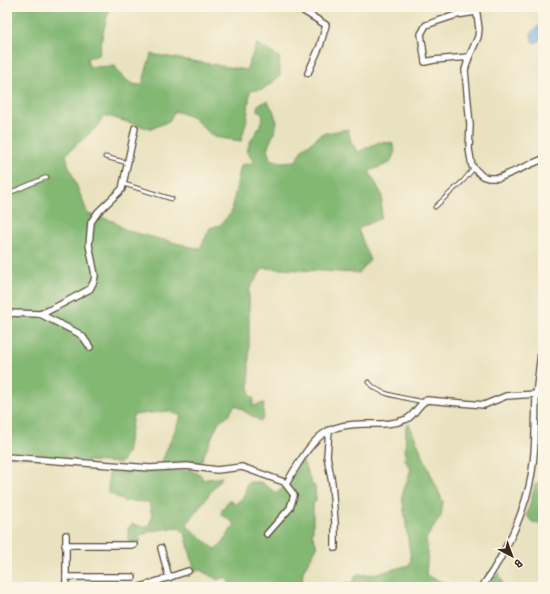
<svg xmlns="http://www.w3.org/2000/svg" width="550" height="594" font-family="Pangolin,sans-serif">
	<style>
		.forest { fill: #83b873; stroke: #5f7148 }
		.water { fill: #6fb0e3; stroke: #556d80 }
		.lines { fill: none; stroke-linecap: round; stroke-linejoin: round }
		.lane-casing { stroke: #554636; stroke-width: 5 }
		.street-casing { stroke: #554636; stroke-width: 8 }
		.lane { stroke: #fff; stroke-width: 3 }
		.street { stroke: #fff; stroke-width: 5.5 }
	</style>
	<rect width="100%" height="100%" fill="#fcf5e5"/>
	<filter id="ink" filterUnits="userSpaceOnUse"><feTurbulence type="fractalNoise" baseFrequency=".025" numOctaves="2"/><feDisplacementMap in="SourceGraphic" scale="8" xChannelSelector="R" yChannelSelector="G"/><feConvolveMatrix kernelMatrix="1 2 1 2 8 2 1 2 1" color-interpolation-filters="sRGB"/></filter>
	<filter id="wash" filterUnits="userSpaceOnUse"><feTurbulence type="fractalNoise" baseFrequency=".012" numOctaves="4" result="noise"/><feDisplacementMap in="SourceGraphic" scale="16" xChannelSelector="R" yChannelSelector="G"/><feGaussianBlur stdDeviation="0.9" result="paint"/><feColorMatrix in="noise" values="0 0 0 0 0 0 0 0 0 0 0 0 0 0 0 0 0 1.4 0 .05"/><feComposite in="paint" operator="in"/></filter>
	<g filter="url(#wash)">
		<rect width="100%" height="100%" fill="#e9e2c0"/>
		<g class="forest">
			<path d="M 7,7 L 110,7 L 103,32 L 99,55 L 87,58 L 89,67 L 115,66 C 121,76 129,86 142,85 L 151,54 L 246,70 L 257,44 L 279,57 L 280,76 L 263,89 L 250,91 L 247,119 L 241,141 L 214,137 L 192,117 L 175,111 L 169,121 L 151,129 L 104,115 L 98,126 L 66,154 L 68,164 L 88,214 L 113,221 L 124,229 L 132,232 L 200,249 L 210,228 L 220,225 L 231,213 L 241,165 L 254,163 L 247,151 L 251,140 L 259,128 L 263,116 L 257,109 L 258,105 L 267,101 L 273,110 L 277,122 L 274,133 L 267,149 L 270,159 L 281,162 L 296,161 L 302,149 L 311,143 L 321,134 L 348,129 L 351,142 L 358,152 L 379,142 L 392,143 L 395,151 L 390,163 L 369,171 L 382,195 L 381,218 L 358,229 L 370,260 L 359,273 L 263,268 L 249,290 L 249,394 L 254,399 L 252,406 L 264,403 L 263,419 L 260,421 L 235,405 L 229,415 L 219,421 L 200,464 L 196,466 L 182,462 L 164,466 L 162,461 L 181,416 L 169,411 L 133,415 L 127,454 L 121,463 L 7,456 Z"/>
			<path d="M 543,353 L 543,403 L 540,401 L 539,395 Z"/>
			<path d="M 409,424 L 443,502 L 441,516 L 426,539 L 428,553 L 426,575 L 453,587 L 321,587 L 353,582 L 356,575 L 377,574 L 409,565 L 411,560 L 402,496 L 411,469 L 405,460 L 406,426 Z"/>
			<path d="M 302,459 L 312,484 L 315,486 L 316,501 L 313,504 L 313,530 L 312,533 L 317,547 L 303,571 L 302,584 L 304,587 L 234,587 L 224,577 L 218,580 L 200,570 L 195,572 L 185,533 L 178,527 L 151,531 L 140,536 L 140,542 L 129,543 L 128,528 L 132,524 L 145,527 L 149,526 L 152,516 L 149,502 L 124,501 L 108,492 L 109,472 L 110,469 L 139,472 L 188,470 L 200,474 L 203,480 L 222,477 L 187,524 L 188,527 L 215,549 L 220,546 L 235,524 L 221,514 L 222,510 L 229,500 L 235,504 L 243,498 L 247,485 L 249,482 L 261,482 L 275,492 C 288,490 296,470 302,459 Z"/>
			<path d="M 538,482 L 543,484 L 543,526 L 531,521 L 527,515 L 535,485 Z"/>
			<path d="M 499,573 L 503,585 L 505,587 L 486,587 Z"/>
		</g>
		<path class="water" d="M 541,23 L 543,23 L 543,38 L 535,43 L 532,41 L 531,33 Z"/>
	</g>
	<g filter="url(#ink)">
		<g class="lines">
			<defs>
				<g id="lane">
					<path d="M 105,157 L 128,163"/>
					<path d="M 124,184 L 172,199"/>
					<path d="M 7,194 L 47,177"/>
					<path d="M 435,207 L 463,181 L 474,168"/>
					<path d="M 369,382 C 378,396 408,398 424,402"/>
				</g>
				<g id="street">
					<path d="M 297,7 L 326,25 L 320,46 L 308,73"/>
					<path d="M 476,7 L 479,29 L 478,37 L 469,57 L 465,70 L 470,125 L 469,149 L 472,166 L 482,176 L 488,178 L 499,178 L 543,159"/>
					<path d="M 469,57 L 434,60 L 425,62 L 421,34 L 426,25 L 456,15 L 476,12"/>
					<path d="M 7,313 L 40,314 L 54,308 L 90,289 L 94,281 L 95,275 L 89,245 L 91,222 L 98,212 L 122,189 L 135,128"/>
					<path d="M 40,314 L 78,333 L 83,337 L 90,347"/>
					<path d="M 329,430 L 327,456 L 332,483 L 335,523 L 335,548"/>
					<path d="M 7,457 L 150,468 L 187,466 L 217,470 L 242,467 L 284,482 L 294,495 L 290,508 L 267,534"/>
					<path d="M 286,484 C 296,468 310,440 328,431 C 339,425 352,424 364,424 C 379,424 393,425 407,419 C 415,415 418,404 427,400 L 484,405 L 506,396 L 537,394"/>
					<path d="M 66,535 L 66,587"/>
					<path d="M 65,545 L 134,545"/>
					<path d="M 161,548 L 169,578"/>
					<path d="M 66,577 L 133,577"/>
					<path d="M 140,587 L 188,571"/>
					<path d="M 482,587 C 503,557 520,523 529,487 C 536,457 535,427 536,396 C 538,376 541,355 543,335"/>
				</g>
			</defs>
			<use href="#lane" class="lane-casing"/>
			<use href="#street" class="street-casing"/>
			<use href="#lane" class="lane"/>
			<use href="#street" class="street"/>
		</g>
	</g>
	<rect width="550" height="594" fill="none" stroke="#fcf5e5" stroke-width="24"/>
	<g transform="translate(512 556) rotate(139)" stroke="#fcf5e5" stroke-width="3" paint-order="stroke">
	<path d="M0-3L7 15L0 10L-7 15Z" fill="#3b2a1e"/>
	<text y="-6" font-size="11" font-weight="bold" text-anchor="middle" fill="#3b2a1e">B</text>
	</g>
</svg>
